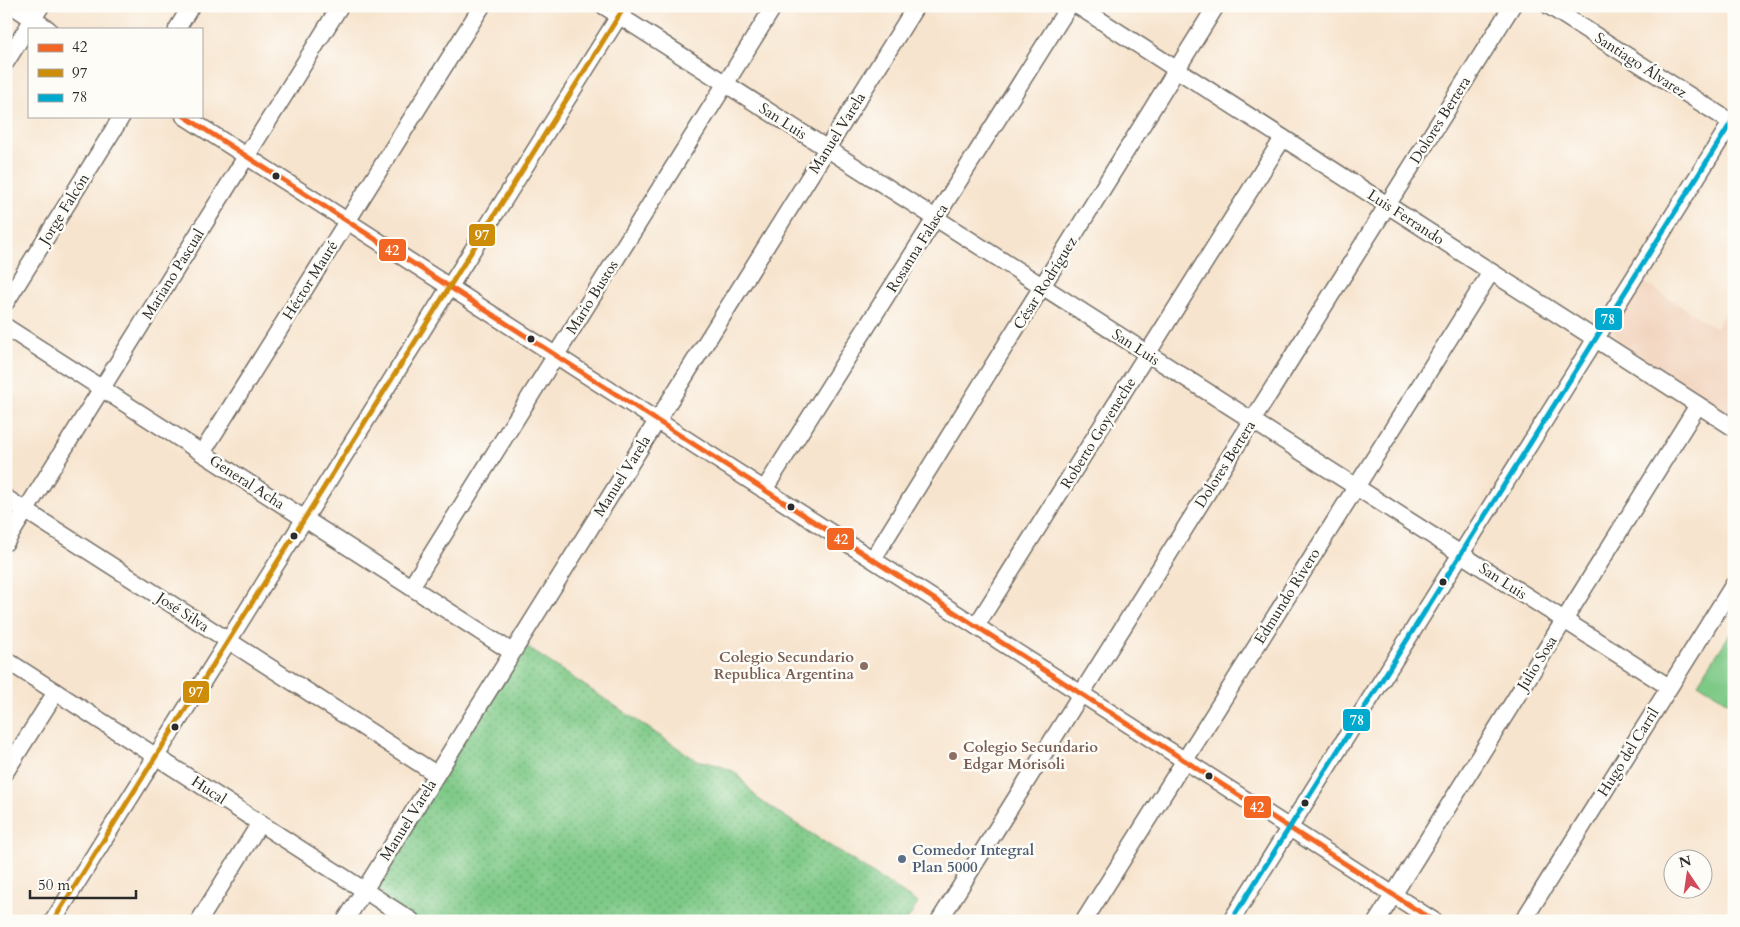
<svg xmlns="http://www.w3.org/2000/svg" width="1740" height="927" font-family="Cardo,serif">
	<style>
		.built { fill: #f2d4be }
		.grass { fill: url(#grass-dots); stroke: #547a58 }
		.garden { fill: #7dc986; stroke: #547a58 }
		.lines { fill: none; stroke-linecap: round; stroke-linejoin: round }
		.minor-casing { stroke: #726c64; stroke-width: 19 }
		.minor { stroke: #fff; stroke-width: 16 }
		.bus-1-casing { stroke: #fdfcf7; stroke-width: 9 }
		.bus-2-casing { stroke: #fdfcf7; stroke-width: 9 }
		.bus-3-casing { stroke: #fdfcf7; stroke-width: 9 }
		.bus-1 { stroke: #f26522; stroke-width: 5 }
		.bus-2 { stroke: #ce8d09; stroke-width: 5 }
		.bus-3 { stroke: #00a9ce; stroke-width: 5 }
		.bus-dot { fill: #2b2b2b; stroke: #fdfcf7; stroke-width: 2 }
		.education-dot { fill: #8d6e63; stroke: #fdfcf7; stroke-width: 2 }
		.service-dot { fill: #5c6f8a; stroke: #fdfcf7; stroke-width: 2 }
		.labels { text-anchor: middle; dominant-baseline: central; stroke-width: 5; stroke-linejoin: round; paint-order: stroke }
		.street-label { font-size: 15px; fill: #2b2b2b; stroke: #fdfcf7 }
		.education-label { font-size: 15px; font-weight: bold; fill: #785e54; stroke: #fdfcf7; text-anchor: end }
		.service-label { font-size: 15px; font-weight: bold; fill: #4e5e75; stroke: #fdfcf7; text-anchor: start }
		.line-badge { stroke: #fdfcf7; stroke-width: 2 }
		.badge-label { font-size: 14px; text-anchor: middle; font-weight: bold; fill: #fff }
	</style>
	<defs>
		<pattern id="grass-dots" width="8" height="8" patternUnits="userSpaceOnUse" patternTransform="scale(1.25)"><rect width="8" height="8" fill="#7dc986"/><path d="M2 2h.1M6 6h.1" fill="none" stroke="#67a36e" stroke-width="1.8" stroke-linecap="round"/></pattern>
	</defs>
	<rect width="100%" height="100%" fill="#fdfcf7"/>
	<filter id="ink" filterUnits="userSpaceOnUse"><feTurbulence type="fractalNoise" baseFrequency=".02" numOctaves="2"/><feDisplacementMap in="SourceGraphic" scale="10" xChannelSelector="R" yChannelSelector="G"/><feConvolveMatrix kernelMatrix="1 2 1 2 8 2 1 2 1" color-interpolation-filters="sRGB"/></filter>
	<filter id="wash" filterUnits="userSpaceOnUse"><feTurbulence type="fractalNoise" baseFrequency=".0096" numOctaves="4" result="noise"/><feDisplacementMap in="SourceGraphic" scale="20" xChannelSelector="R" yChannelSelector="G"/><feGaussianBlur stdDeviation="1.12" result="paint"/><feColorMatrix in="noise" values="0 0 0 0 0 0 0 0 0 0 0 0 0 0 0 0 0 1.4 0 .05"/><feComposite in="paint" operator="in"/></filter>
	<g filter="url(#wash)">
		<rect width="100%" height="100%" fill="#f7e4ce"/>
		<path class="built" d="M 1642,281 L 1715,328 L 1734,299 L 1734,417 L 1618,342 L 1613,328 Z"/>
		<path class="grass" d="M 524,645 L 696,760 L 718,765 L 735,772 L 758,799 L 918,903 L 907,921 L 415,921 L 369,891 Z"/>
		<path class="garden" d="M 1734,628 L 1734,706 L 1698,683 Z"/>
	</g>
	<g filter="url(#ink)">
		<g class="lines">
			<defs>
				<g id="minor">
					<path d="M 13,6 L 48,29"/>
					<path d="M 604,6 L 1669,687"/>
					<path d="M 1078,6 L 1734,428"/>
					<path d="M 1549,6 L 1734,124"/>
					<path d="M 177,29 L 191,6"/>
					<path d="M 6,62 L 41,6"/>
					<path d="M 184,116 L 1434,921"/>
					<path d="M 6,302 L 122,116"/>
					<path d="M 6,327 L 512,652"/>
					<path d="M 202,453 L 482,6"/>
					<path d="M 764,490 L 1069,6"/>
					<path d="M 6,498 L 436,774"/>
					<path d="M 6,542 L 340,6"/>
					<path d="M 873,559 L 1216,6"/>
					<path d="M 411,587 L 774,6"/>
					<path d="M 976,626 L 1283,138"/>
					<path d="M 6,660 L 412,921"/>
					<path d="M 6,771 L 56,692"/>
					<path d="M 53,921 L 624,8"/>
					<path d="M 199,921 L 260,823"/>
					<path d="M 345,921 L 916,6"/>
					<path d="M 939,921 L 1512,6"/>
					<path d="M 1084,921 L 1491,272"/>
					<path d="M 1231,921 L 1734,118"/>
					<path d="M 1377,921 L 1698,405"/>
					<path d="M 1523,921 L 1734,584"/>
				</g>
			</defs>
			<use href="#minor" class="minor-casing"/>
			<use href="#minor" class="minor"/>
			<defs>
				<path id="bus-1" d="M 184,116 L 1434,921"/>
				<path id="bus-2" d="M 53,921 L 625,6"/>
				<path id="bus-3" d="M 1231,921 L 1734,118"/>
			</defs>
			<use href="#bus-1" class="bus-1-casing"/>
			<use href="#bus-2" class="bus-2-casing"/>
			<use href="#bus-3" class="bus-3-casing"/>
			<use href="#bus-1" class="bus-1"/>
			<use href="#bus-2" class="bus-2"/>
			<use href="#bus-3" class="bus-3"/>
		</g>
	</g>
	<g class="bus-dot">
		<circle cx="276" cy="176" r="4.5"/>
		<circle cx="531" cy="339" r="4.5"/>
		<circle cx="791" cy="507" r="4.5"/>
		<circle cx="294" cy="536" r="4.5"/>
		<circle cx="1443" cy="582" r="4.5"/>
		<circle cx="175" cy="727" r="4.5"/>
		<circle cx="1209" cy="776" r="4.5"/>
		<circle cx="1305" cy="803" r="4.5"/>
	</g>
	<g class="education-dot">
		<circle cx="864" cy="666" r="5"/>
		<circle cx="953" cy="756" r="5"/>
	</g>
	<circle class="service-dot" cx="902" cy="859" r="5"/>
	<g class="labels">
		<g class="street-label">
			<text transform="translate(1641 65) rotate(33)">Santiago Álvarez</text>
			<text transform="translate(1440 120) rotate(-58)">Dolores Bertera</text>
			<text transform="translate(783 121) rotate(33)">San Luis</text>
			<text transform="translate(837 133) rotate(-58)">Manuel Varela</text>
			<text transform="translate(64 209) rotate(-58)">Jorge Falcón</text>
			<text transform="translate(1406 217) rotate(33)">Luis Ferrando</text>
			<text transform="translate(917 248) rotate(-58)">Rosanna Falasca</text>
			<text transform="translate(173 274) rotate(-58)">Mariano Pascual</text>
			<text transform="translate(310 280) rotate(-58)">Héctor Mauré</text>
			<text transform="translate(1045 283) rotate(-58)">César Rodríguez</text>
			<text transform="translate(592 297) rotate(-58)">Mario Bustos</text>
			<text transform="translate(1136 347) rotate(33)">San Luis</text>
			<text transform="translate(1098 433) rotate(-58)">Roberto Goyeneche</text>
			<text transform="translate(1225 464) rotate(-58)">Dolores Bertera</text>
			<text transform="translate(622 476) rotate(-58)">Manuel Varela</text>
			<text transform="translate(247 482) rotate(33)">General Acha</text>
			<text transform="translate(1503 581) rotate(33)">San Luis</text>
			<text transform="translate(1287 596) rotate(-58)">Edmundo Rivero</text>
			<text transform="translate(183 612) rotate(33)">José Silva</text>
			<text transform="translate(1537 663) rotate(-58)">Julio Sosa</text>
			<text transform="translate(1628 752) rotate(-58)">Hugo del Carril</text>
			<text transform="translate(209 790) rotate(33)">Hucal</text>
			<text transform="translate(408 820) rotate(-58)">Manuel Varela</text>
		</g>
		<g class="education-label">
			<text x="854" y="657">Colegio Secundario<tspan x="854" dy="17">Republica Argentina</tspan></text>
			<text x="963" y="747" text-anchor="start">Colegio Secundario<tspan x="963" dy="17">Edgar Morisoli</tspan></text>
		</g>
		<g class="service-label">
			<text x="912" y="850">Comedor Integral<tspan x="912" dy="17">Plan 5000</tspan></text>
		</g>
	</g>
	<g class="line-badge">
		<rect x="468" y="223" width="28" height="24" rx="5" fill="#ce8d09"/>
		<rect x="378" y="238" width="29" height="24" rx="5" fill="#f26522"/>
		<rect x="1594" y="307" width="29" height="24" rx="5" fill="#00a9ce"/>
		<rect x="826" y="527" width="29" height="24" rx="5" fill="#f26522"/>
		<rect x="182" y="680" width="28" height="24" rx="5" fill="#ce8d09"/>
		<rect x="1342" y="708" width="29" height="24" rx="5" fill="#00a9ce"/>
		<rect x="1243" y="795" width="29" height="24" rx="5" fill="#f26522"/>
	</g>
	<g class="badge-label">
		<text x="482" y="240">97</text>
		<text x="392" y="255">42</text>
		<text x="1608" y="324">78</text>
		<text x="841" y="544">42</text>
		<text x="196" y="697">97</text>
		<text x="1357" y="725">78</text>
		<text x="1257" y="812">42</text>
	</g>
	<rect width="1740" height="927" fill="none" stroke="#fdfcf7" stroke-width="25"/>
	<rect x="28" y="28" width="175" height="90" fill="#fdfcf7" stroke="#a9a8a5"/>
	<rect x="38" y="44" width="25" height="8" fill="#f26522" stroke="#a9a8a5"/>
	<text x="72" y="52" font-size="15" fill="#2b2b2b">42</text>
	<rect x="38" y="69" width="25" height="8" fill="#ce8d09" stroke="#a9a8a5"/>
	<text x="72" y="78" font-size="15" fill="#2b2b2b">97</text>
	<rect x="38" y="94" width="25" height="8" fill="#00a9ce" stroke="#a9a8a5"/>
	<text x="72" y="102" font-size="15" fill="#2b2b2b">78</text>
	<g transform="translate(1688 874) rotate(347)"><circle r="24" fill="#fdfcf7" stroke="#a9a8a5"/>
	<path d="M0-4L9 19L0 12L-9 19Z" fill="#d1495b"/>
	<text y="-8" font-size="14" font-weight="bold" text-anchor="middle" fill="#2b2b2b">N</text>
	</g>
	<path d="M30 890v8h106v-8" fill="none" stroke="#2b2b2b" stroke-width="2.5"/>
	<text x="38" y="890" font-size="15" fill="#2b2b2b" stroke="#fdfcf7" stroke-width="4" paint-order="stroke">50 m</text>
</svg>
